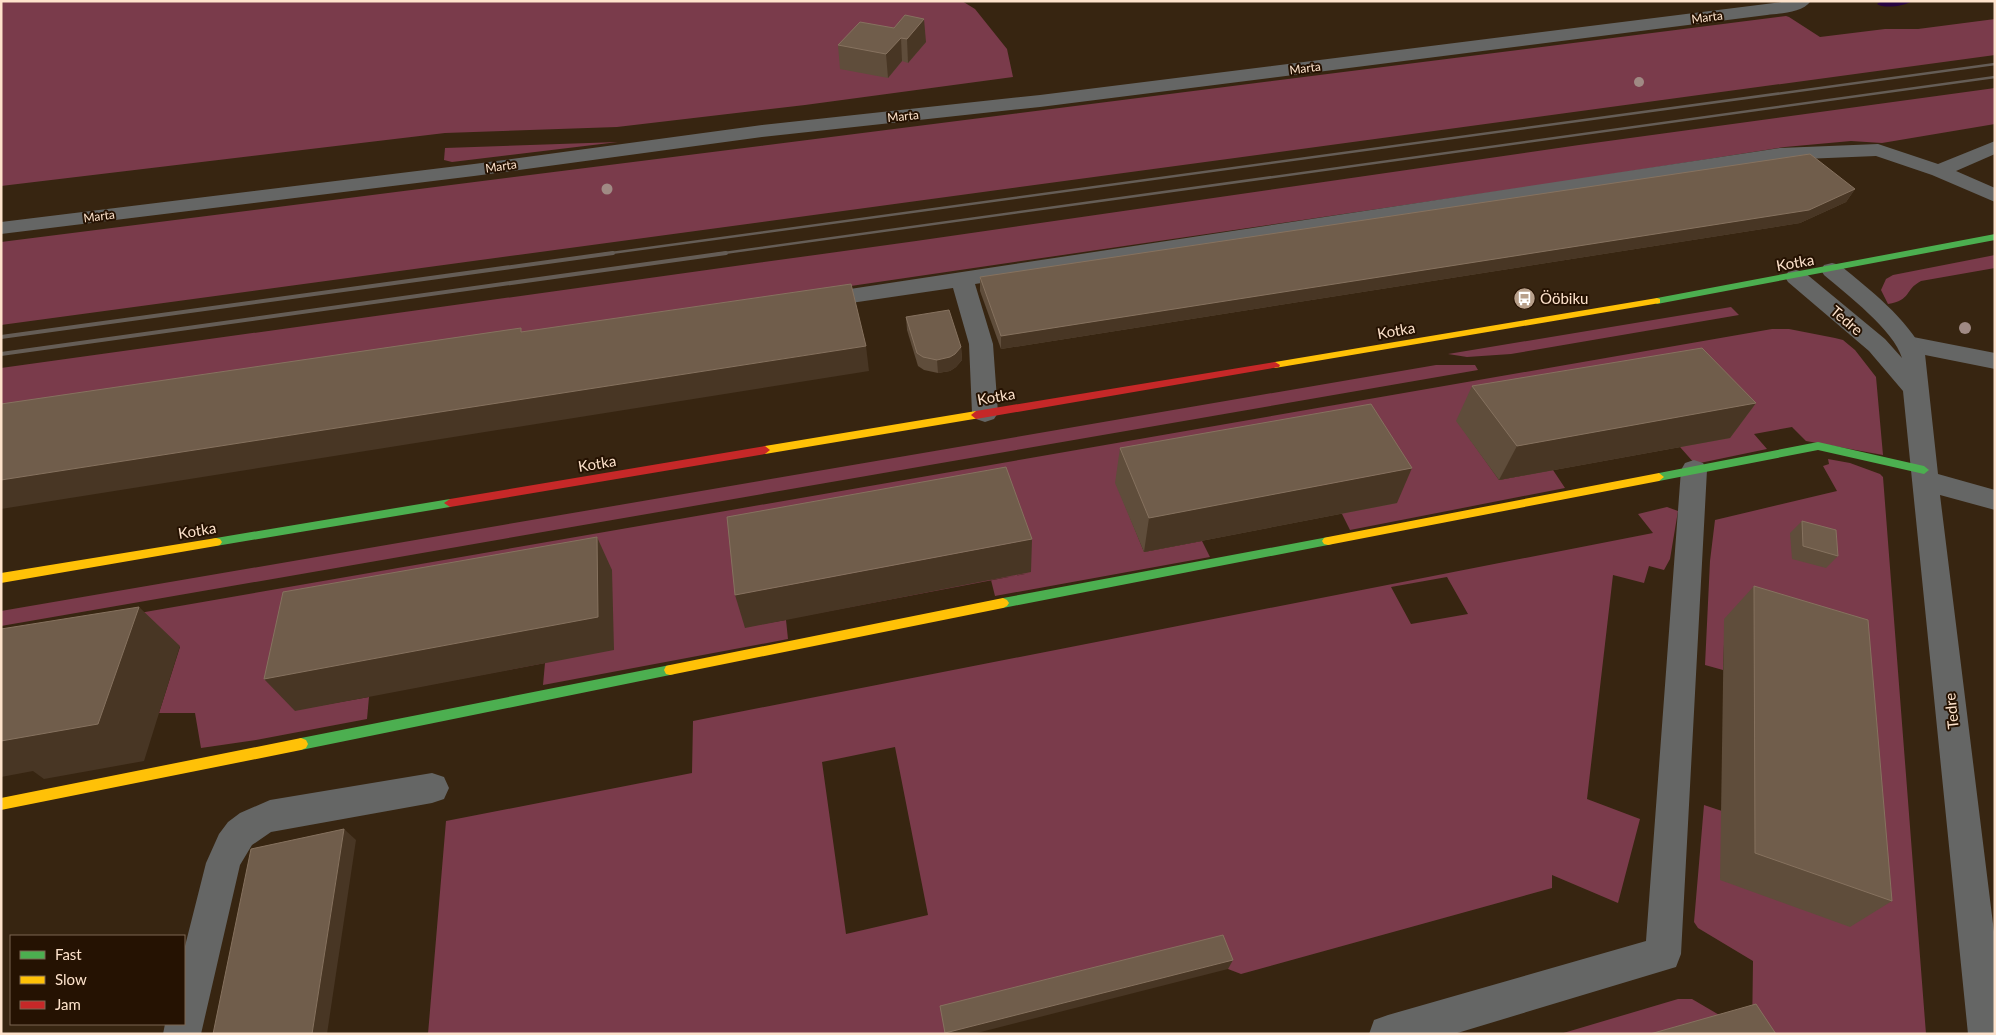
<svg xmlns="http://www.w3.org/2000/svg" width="1996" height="1035" font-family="Lato,sans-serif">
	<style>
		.green { fill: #7a3b4b; fill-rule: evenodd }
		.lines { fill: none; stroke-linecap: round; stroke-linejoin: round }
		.stream { fill: #280441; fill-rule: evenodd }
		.lane { fill: #656665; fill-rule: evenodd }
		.street { fill: #656665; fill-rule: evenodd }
		.fast { fill: #4caf50; fill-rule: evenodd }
		.slow { fill: #ffc107; fill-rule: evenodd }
		.jam { fill: #c62828; fill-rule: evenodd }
		.rail-far1 { stroke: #655d56; stroke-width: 2.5 }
		.rail { stroke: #655d56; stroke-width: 4 }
		.tree { fill: #a08a84 }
		.wall { fill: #5f4d3b }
		.shaded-wall { fill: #483624 }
		.building { fill: #705d4b; stroke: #86725f }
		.labels { text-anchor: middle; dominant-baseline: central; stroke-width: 4; stroke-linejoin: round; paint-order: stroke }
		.far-street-label { font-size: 12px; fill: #fee3cc; stroke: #251202 }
		.street-label { font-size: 15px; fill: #fee3cc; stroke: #251202 }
		.poi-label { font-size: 15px; fill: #fee3cc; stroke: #251202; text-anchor: start }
	</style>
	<rect width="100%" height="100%" fill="#372511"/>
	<g class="green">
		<path d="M 1,1 L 962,1 L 975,9 L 1007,49 L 1013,77 L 805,105 L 617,127 L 445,133 L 1,186 Z"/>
		<path d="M 1786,16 L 1789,17 L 1820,37 L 1885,29 L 1918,29 L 1995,19 L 1995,55 L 1,325 L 1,242 Z"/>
		<path d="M 1995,88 L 1995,124 L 1882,143 L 1851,141 L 1785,147 L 1549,184 L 1,410 L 1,368 L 916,241 L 1579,145 Z"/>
		<path d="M 618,142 L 452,162 L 444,160 L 445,148 Z"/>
		<path d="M 1995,255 L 1995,268 L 1921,281 C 1904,290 1912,300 1888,304 L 1881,290 L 1886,279 L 1893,275 Z"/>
		<path d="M 1731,307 L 1739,315 L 1511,354 L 1467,357 L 1448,354 Z"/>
		<path d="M 1772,329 L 1789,329 L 1835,338 L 1843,340 L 1855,350 L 1876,377 L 1883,455 L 1806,441 L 1792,427 L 1754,434 L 1767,449 L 1695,464 L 1680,447 L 1457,421 L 1499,480 L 1553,470 L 1565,488 L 1350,530 L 1342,514 L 1116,483 L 1144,552 L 1202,541 L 1210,557 L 995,596 L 991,580 L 1030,573 L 745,627 L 786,620 L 788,639 L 543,685 L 545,663 L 295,710 L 369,697 L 367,719 L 256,740 L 201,748 L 195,713 L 159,713 L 180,647 L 1,637 Z"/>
		<path d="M 1436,365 L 1475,365 L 1478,370 L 1,626 L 1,611 Z"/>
		<path d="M 1828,459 L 1850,463 L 1880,474 L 1883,477 L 1926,1034 L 1752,1034 L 1753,961 L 1698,928 L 1694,922 L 1704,805 L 1722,811 L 1725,619 L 1723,670 L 1705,665 L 1710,561 L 1715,520 L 1837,491 L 1823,466 L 1829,464 Z"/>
		<path d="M 1667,507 L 1678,511 L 1670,559 L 1664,570 L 1649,566 L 1644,583 L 1613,575 L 1587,799 L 1640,819 L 1618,903 L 1552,875 L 1552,888 L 1241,974 L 1228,969 L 1219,944 L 945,1034 L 428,1034 L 446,821 L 692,773 L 693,721 L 1653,533 L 1638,514 ZM 1447,577 L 1468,614 L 1411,624 L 1391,587 ZM 895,747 L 928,915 L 846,934 L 822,762 Z"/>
		<path d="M 1678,999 L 1692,999 L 1721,1016 L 1688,1034 L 1560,1034 Z"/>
	</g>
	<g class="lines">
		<path class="stream" d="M 1912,1 C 1905,6 1884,9 1877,4 L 1881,1 Z"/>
		<g class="lane">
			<path d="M 1995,141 L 1995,154 L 1956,171 L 1995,188 L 1995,202 L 1932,175 L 1876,156 L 1780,160 L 975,284 L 993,344 L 998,413 L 994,419 L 985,422 L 976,419 L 972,413 L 969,344 L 953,288 L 817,308 L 809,306 L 806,301 L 809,296 L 817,294 L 1780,148 L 1878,144 L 1938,164 Z"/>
			<path d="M 1908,336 L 1995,353 L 1995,369 L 1900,350 L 1896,344 L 1900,338 Z"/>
			<path d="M 432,773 L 444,777 L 449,788 L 444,799 L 432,803 L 271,832 L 252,845 L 240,865 L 201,1034 L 163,1034 L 165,1024 L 184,1024 L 184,950 L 206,863 L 219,834 L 228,822 L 240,813 L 270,800 Z"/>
		</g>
		<g class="street">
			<path d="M 1789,1 L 1811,1 C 1802,13 1781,13 1767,15 L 1040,107 L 762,137 L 474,176 L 1,234 L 1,222 L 474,164 L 762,125 L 1040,95 Z"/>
			<path d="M 1832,263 L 1840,265 C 1871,291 1906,317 1925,354 L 1938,474 L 1995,490 L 1995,510 L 1940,495 L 1995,940 L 1995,1034 L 1968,1034 L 1903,391 L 1869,351 L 1788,282 L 1785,277 L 1788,272 L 1796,270 L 1804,272 L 1885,339 L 1902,358 C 1894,330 1846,294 1824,275 L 1821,270 L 1824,265 Z"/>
			<path d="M 1694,460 L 1703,463 L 1707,470 L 1681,954 L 1676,967 L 1454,1034 L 1369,1034 L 1374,1020 L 1388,1015 L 1646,941 L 1681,470 L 1685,463 Z"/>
		</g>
		<g class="fast">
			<path d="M 1995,234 L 1995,240 L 1657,304 L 1652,301 L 1657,298 Z"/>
			<path d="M 1818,442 L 1924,466 L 1929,470 L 1924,474 L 1818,450 L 1659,481 L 1654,477 L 1659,473 Z"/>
			<path d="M 450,499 L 456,503 L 450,507 L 216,546 L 212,545 L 210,542 L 212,539 L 216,538 Z"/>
			<path d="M 1328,537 L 1332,538 L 1334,541 L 1332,544 L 1328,545 L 1003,608 L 999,606 L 997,603 L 999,600 L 1003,598 Z"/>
			<path d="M 670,665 L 674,666 L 676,670 L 674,674 L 670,675 L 301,750 L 296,748 L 294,744 L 296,740 L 301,738 Z"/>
		</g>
		<g class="slow">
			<path d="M 1657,298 L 1660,299 L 1660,303 L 1275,368 L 1270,365 L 1275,362 Z"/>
			<path d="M 976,411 L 980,412 L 981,415 L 980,418 L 765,454 L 760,450 L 765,446 Z"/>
			<path d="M 1659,473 L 1664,477 L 1659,481 L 1328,545 L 1324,544 L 1322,541 L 1324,538 L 1328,537 Z"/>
			<path d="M 216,538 L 220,539 L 222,542 L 220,545 L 216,546 L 1,583 L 1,573 Z"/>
			<path d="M 1003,598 L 1007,600 L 1009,603 L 1007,606 L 1003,608 L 670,675 L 666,674 L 664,670 L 666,666 L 670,665 Z"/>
			<path d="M 301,738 L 306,740 L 308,744 L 306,748 L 301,750 L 1,810 L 1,798 Z"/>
		</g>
		<g class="jam">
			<path d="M 1275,362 L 1280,365 L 1279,367 L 976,419 L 971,415 L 976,411 Z"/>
			<path d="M 765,446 L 770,450 L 765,454 L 450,507 L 444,503 L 450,499 Z"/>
		</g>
		<g class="rail-far1">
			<path d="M 604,254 L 1995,64"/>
			<path d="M 717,254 L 1995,77"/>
		</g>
		<g class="rail">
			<path d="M 1,337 L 613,253"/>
			<path d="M 1,354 L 726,253"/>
		</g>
	</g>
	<g class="tree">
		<circle cx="1639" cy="82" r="5"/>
		<circle cx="607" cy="189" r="5.5"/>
		<circle cx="1965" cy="328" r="6"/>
	</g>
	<g class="wall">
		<path d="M 894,28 L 926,42 L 908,63 L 902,61 L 888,78 L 840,69 L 838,45 Z"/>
		<path d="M 1855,189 L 1846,202 L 1800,223 L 1001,349 L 980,291 L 980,277 Z"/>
		<path d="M 906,317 L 961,347 L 962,360 L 956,367 L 950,371 L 938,373 L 924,370 L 918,366 L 907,330 Z"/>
		<path d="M 1472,386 L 1756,403 L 1730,438 L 1499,480 L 1456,421 Z"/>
		<path d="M 1120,448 L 1397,503 L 1144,552 L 1115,483 Z"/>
		<path d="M 1802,521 L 1838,556 L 1826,568 L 1792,559 L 1790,533 Z"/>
		<path d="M 1754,586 L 1892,901 L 1850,927 L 1720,880 L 1724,619 Z"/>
	</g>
	<g class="shaded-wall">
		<path d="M 924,19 L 926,42 L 908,63 L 907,39 Z"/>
		<path d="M 901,38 L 902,61 L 888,78 L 886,54 Z"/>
		<path d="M 1855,189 L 1846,202 L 1800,223 L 1001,349 L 1001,336 Z"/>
		<path d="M 866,346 L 869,371 L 1,509 L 1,480 Z"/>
		<path d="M 961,347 L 962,360 L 956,367 L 950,371 L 938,373 L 937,360 Z"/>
		<path d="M 1756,403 L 1730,438 L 1499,480 L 1517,446 Z"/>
		<path d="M 1412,468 L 1397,503 L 1144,552 L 1149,518 Z"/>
		<path d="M 597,537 L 612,570 L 614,650 L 295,711 L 264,679 Z"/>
		<path d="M 1032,539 L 1031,572 L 786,620 L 745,628 L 735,595 Z"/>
		<path d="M 139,607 L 180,646 L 144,761 L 44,779 L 33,771 L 1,777 L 1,737 Z"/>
		<path d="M 344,829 L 356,840 L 327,1034 L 312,1034 Z"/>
		<path d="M 1233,960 L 1228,969 L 973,1034 L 945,1034 L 945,1033 Z"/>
	</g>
	<g class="building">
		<path d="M 905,15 L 924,19 L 907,39 L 901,38 L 886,54 L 838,45 L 860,22 L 894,28 Z"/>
		<path d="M 1810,154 L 1855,189 L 1809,210 L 1001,336 L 980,277 Z"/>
		<path d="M 851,284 L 866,346 L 1,480 L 1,404 L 521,328 L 521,332 Z"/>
		<path d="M 949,310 L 961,347 L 955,354 L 950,357 L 937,360 L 923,357 L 917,353 L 906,317 Z"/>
		<path d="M 1702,348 L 1756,403 L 1517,446 L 1472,386 Z"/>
		<path d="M 1371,404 L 1412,468 L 1149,518 L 1120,448 Z"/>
		<path d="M 1006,467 L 1032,539 L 735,595 L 727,517 Z"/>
		<path d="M 1802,521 L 1836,530 L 1838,556 L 1803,546 Z"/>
		<path d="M 597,537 L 598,617 L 264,679 L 283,592 Z"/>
		<path d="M 1754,586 L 1868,620 L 1892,901 L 1755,853 Z"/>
		<path d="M 139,607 L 98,724 L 1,741 L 1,629 Z"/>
		<path d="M 344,829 L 312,1034 L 213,1034 L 251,849 Z"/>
		<path d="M 1223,935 L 1233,960 L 945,1033 L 940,1006 Z"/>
		<path d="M 1756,1004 L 1776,1034 L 1650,1034 Z"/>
	</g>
	<defs>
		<symbol id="bus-disc" viewBox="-11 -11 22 22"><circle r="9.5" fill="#b8a08b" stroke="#251202"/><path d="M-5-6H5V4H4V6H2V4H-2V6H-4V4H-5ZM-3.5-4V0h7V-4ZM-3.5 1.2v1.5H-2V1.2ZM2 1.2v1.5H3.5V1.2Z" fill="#fff"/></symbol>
	</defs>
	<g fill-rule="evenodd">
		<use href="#bus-disc" x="1512" y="286" width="25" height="25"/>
	</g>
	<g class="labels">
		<g class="far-street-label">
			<text transform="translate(1707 17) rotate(-7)">Marta</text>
			<text transform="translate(1305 68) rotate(-7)">Marta</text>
			<text transform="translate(903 116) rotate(-6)">Marta</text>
			<text transform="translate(501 166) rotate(-8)">Marta</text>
			<text transform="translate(99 216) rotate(-7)">Marta</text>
		</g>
		<g class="street-label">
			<text transform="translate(1795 262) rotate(-10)">Kotka</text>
			<text transform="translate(1847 320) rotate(40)">Tedre</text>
			<text transform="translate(1396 330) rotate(-10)">Kotka</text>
			<text transform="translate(996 396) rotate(-10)">Kotka</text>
			<text transform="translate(597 463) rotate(-9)">Kotka</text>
			<text transform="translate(197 530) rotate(-9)">Kotka</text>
			<text transform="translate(1951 711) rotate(-96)">Tedre</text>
		</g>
		<g class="poi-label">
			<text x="1540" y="298">Ööbiku</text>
		</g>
	</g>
	<rect width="1996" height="1035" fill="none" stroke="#fee3cc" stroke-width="5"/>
	<rect x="10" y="935" width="175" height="90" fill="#251202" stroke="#7c6653"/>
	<rect x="20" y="951" width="25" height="8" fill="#4caf50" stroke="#7c6653"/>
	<text x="55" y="960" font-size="15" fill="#fee3cc">Fast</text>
	<rect x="20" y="976" width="25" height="8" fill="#ffc107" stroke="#7c6653"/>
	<text x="55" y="985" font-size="15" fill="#fee3cc">Slow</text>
	<rect x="20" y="1001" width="25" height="8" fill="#c62828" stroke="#7c6653"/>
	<text x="55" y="1010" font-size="15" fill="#fee3cc">Jam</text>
</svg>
